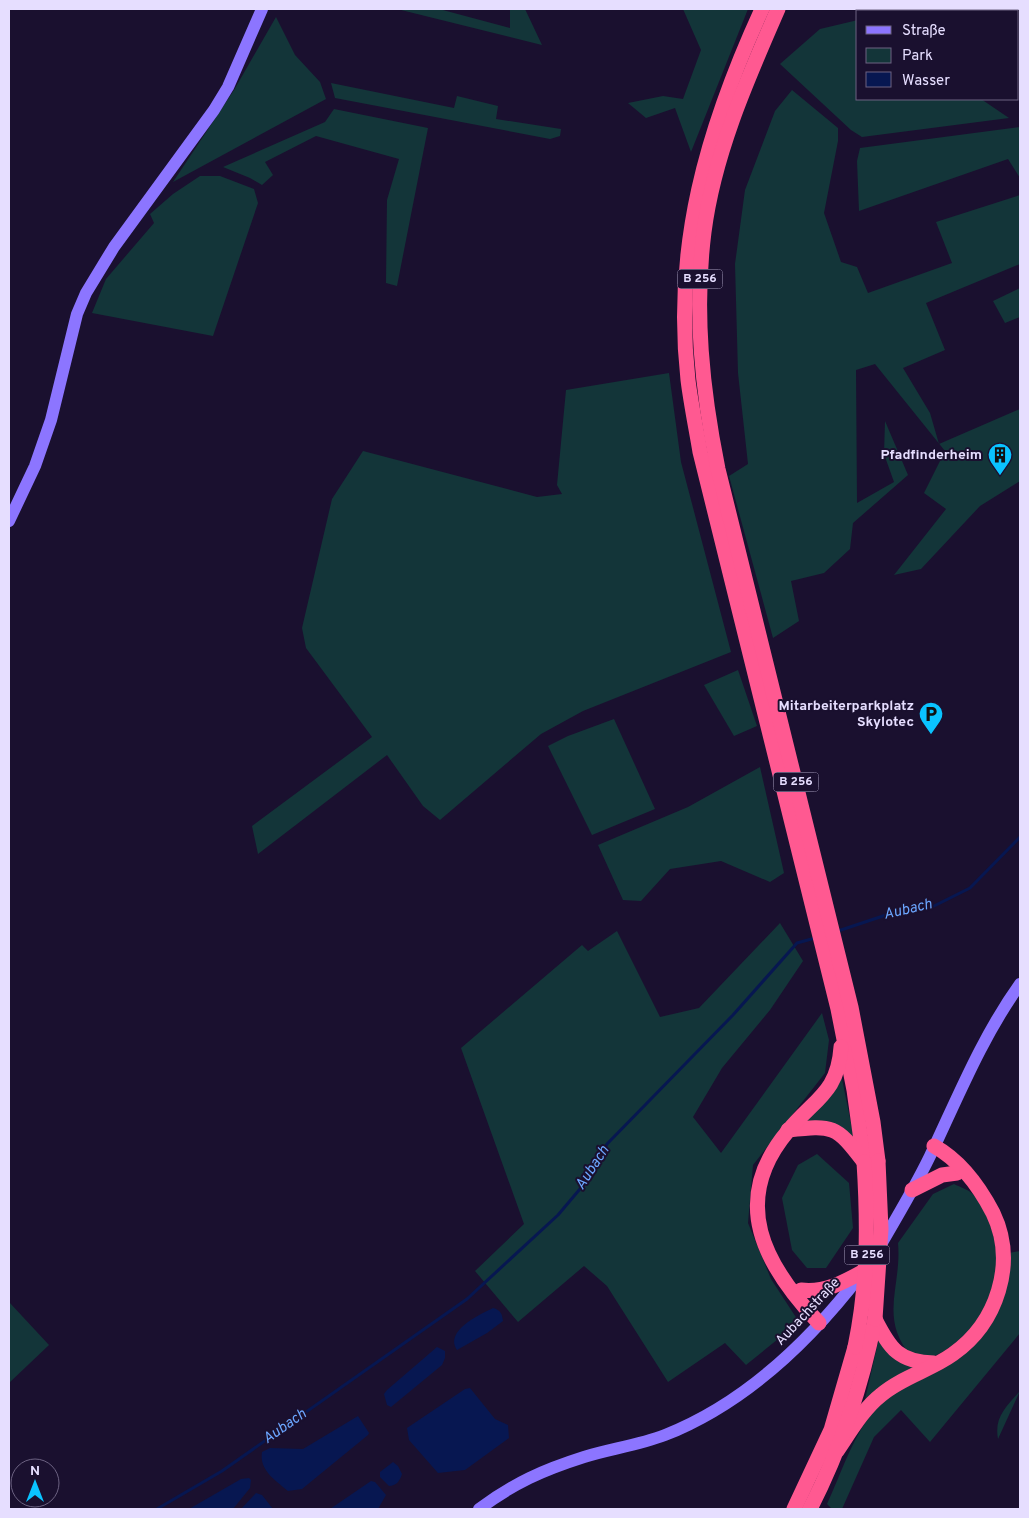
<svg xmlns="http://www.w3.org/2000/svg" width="1029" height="1518" font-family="Overpass,sans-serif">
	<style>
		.green { fill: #133539 }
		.water { fill: #071751 }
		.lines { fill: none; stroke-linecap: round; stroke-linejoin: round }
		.stream { stroke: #071751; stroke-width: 3 }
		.secondary { stroke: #8c75ff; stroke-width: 12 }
		.highway { stroke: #ff5991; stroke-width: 15 }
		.highway-bridge { stroke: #ff5991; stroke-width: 15 }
		.labels { text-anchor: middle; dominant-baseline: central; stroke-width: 4; stroke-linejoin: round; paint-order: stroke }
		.shield { fill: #1a102f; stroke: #a9a0c1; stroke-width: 1 }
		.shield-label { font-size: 12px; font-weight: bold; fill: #e6deff }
		.poi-label { font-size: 14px; font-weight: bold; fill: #e6deff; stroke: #1a102f; text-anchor: end }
		.street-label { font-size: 14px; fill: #e6deff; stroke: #1a102f }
		.water-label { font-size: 15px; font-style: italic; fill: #6ca6ff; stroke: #1a102f }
	</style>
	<rect width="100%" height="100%" fill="#1a102f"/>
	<g class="green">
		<path d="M 397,9 L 439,9 L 510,28 L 510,9 L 525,9 L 542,45 Z"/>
		<path d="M 683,9 L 748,9 L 691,152 L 675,108 L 646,118 L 628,103 L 663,96 L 683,99 L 701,50 Z"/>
		<path d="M 276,17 L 295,55 L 320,82 L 326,99 L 173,182 L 234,90 Z"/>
		<path d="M 858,20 L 858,99 L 981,99 L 1009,118 L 862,137 L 851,130 L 780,64 L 820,29 Z"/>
		<path d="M 331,83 L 454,108 L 457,96 L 498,106 L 496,119 L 561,129 L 560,136 L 550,139 L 335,98 Z"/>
		<path d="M 792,90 L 838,128 L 838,141 L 824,213 L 841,262 L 857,267 L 868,293 L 952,263 L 936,222 L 1020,195 L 1020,264 L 926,303 L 945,350 L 903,368 L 930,413 L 939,444 L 1020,409 L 1020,481 L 980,506 L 921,569 L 894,575 L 946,509 L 924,493 L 945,451 L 875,364 L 856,370 L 857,503 L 894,482 L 884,454 L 885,421 L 908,475 L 853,523 L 850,549 L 824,573 L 791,581 L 799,621 L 773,638 L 729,476 L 748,464 L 738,373 L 735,264 L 745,190 L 775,111 Z"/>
		<path d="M 334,109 L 428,128 L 397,286 L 386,283 L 387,200 L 399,159 L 316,136 L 265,162 L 273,175 L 262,185 L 250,178 L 223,167 L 325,122 Z"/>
		<path d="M 1020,127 L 1020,178 L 1008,159 L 859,211 L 857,161 L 860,148 Z"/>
		<path d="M 200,176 L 220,176 L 254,189 L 258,203 L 213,336 L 92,313 L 106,279 L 154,223 L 150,214 L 173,194 Z"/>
		<path d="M 1020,288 L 1020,317 L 1005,323 L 993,301 Z"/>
		<path d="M 669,373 L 681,462 L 731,652 L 583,711 L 541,734 L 440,820 L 423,806 L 387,755 L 258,854 L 252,826 L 372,737 L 306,648 L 302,628 L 332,499 L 363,451 L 537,497 L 562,494 L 557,485 L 566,390 Z"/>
		<path d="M 738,670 L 757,726 L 734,736 L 704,685 Z"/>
		<path d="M 614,719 L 655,809 L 592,835 L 548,746 L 568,736 Z"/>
		<path d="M 760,767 L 784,873 L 770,882 L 721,861 L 670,869 L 641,901 L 623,900 L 598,845 L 688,807 Z"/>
		<path d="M 780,923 L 803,961 L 770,1010 L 722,1068 L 693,1117 L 721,1153 L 822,1013 L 829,1040 L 825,1073 L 753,1165 L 748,1223 L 771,1279 L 799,1322 L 746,1365 L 725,1343 L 668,1382 L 607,1286 L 584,1266 L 518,1322 L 475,1271 L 524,1224 L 461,1048 L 582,945 L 588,951 L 617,931 L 660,1017 L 699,1008 Z"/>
		<path d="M 841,1074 L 854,1138 C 832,1119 826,1120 799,1125 Z"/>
		<path d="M 817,1154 L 849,1183 L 853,1228 L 826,1268 L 807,1268 L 792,1250 L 782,1198 L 798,1165 Z"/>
		<path d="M 954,1184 C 960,1187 969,1190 974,1195 C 994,1218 1001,1260 995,1289 C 990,1312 954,1351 931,1357 C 925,1358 917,1357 912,1357 C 878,1318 902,1287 898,1243 L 933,1194 Z"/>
		<path d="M 1020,1251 L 1020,1333 L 930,1442 L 901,1410 L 874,1437 L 842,1509 L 832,1509 L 827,1504 C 841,1474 852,1438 873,1412 C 886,1395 906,1385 925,1376 C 954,1361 985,1345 997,1312 C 1004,1294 1006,1272 1009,1253 Z"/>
		<path d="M 9,1302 L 49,1345 L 9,1383 Z"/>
		<path d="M 879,1338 L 919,1366 L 864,1404 Z"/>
		<path d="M 1020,1391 L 998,1439 C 994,1417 1006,1407 1020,1391 Z"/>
	</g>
	<g class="water">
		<path d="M 493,1308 C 501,1310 502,1314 503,1321 L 487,1333 L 457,1350 C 444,1331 479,1315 493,1308 Z"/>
		<path d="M 437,1347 L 445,1351 L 445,1358 L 442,1365 L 391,1407 L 387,1405 L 384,1394 L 387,1390 Z"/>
		<path d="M 470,1388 L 495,1419 L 508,1425 L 509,1438 L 465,1470 L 438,1473 L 409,1440 L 407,1428 L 465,1389 Z"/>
		<path d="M 358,1416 L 369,1433 L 368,1435 L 302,1489 L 288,1491 C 275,1480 259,1470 262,1452 L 270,1448 L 303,1449 Z"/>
		<path d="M 393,1462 L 398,1466 L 402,1474 C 400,1481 396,1486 389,1486 L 380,1477 L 380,1472 Z"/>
		<path d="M 249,1478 L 251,1480 L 250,1488 L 233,1509 L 189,1509 L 241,1479 Z"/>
		<path d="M 371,1481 L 375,1482 L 386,1495 L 378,1509 L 330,1509 Z"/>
		<path d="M 256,1493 L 262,1495 L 273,1509 L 241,1509 Z"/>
	</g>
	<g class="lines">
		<g class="stream">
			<path d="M 838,931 L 895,912 L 932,907 L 970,888 L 1020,837"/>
			<path d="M 157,1509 L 222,1471 L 467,1299 L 558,1215 L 585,1183 L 607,1144 L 733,1015 L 797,943 L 815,938"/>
		</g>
		<g class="secondary">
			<path d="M 9,521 L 35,466 L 51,420 L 77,314 L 86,293 L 114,247 L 214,110 L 228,87 L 262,9"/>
			<path d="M 880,1246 C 897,1217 915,1187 930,1156 C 958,1097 982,1037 1020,984"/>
			<path d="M 479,1509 C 514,1483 543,1470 584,1457 C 610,1449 639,1445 665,1435 C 746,1403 810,1341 862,1273"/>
		</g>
		<g class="highway">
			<path d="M 762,9 C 707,129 673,246 688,380 C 691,404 696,428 700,452 L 838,1009 L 854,1090 L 864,1162"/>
			<path d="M 778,9 C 747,80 714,154 704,232 C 694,312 702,390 718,469 L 851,1007 L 873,1122 L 878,1161"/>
			<path d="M 788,1130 C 833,1125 836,1125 864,1162"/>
			<path d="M 912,1190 L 942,1175 L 957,1173"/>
			<path d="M 801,1290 C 825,1293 844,1282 864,1271"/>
			<path d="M 875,1319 C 890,1349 899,1362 934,1363"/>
			<path d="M 819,1323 C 764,1265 729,1201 788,1131 C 814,1099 838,1093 841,1047"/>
			<path d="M 837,1451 C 850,1432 863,1409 881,1395 C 902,1377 931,1370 953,1354 C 997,1323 1017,1263 993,1213 C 979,1186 961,1161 934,1146"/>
			<path d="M 794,1509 L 831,1430 L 855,1347"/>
			<path d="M 810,1509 C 841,1448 862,1386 875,1319"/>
		</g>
		<g class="highway-bridge">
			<path d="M 875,1319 L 881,1229 L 878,1161"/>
			<path d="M 855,1347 C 868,1285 868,1225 864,1162"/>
		</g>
	</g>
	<defs>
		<symbol id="building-pin" viewBox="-11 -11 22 30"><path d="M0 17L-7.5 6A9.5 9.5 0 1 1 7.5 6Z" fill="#0ac3ff" stroke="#1a102f"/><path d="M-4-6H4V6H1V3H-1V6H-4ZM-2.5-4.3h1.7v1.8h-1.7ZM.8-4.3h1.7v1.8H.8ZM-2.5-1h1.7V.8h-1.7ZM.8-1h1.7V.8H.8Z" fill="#111"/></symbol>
		<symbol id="parking-pin" viewBox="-11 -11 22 30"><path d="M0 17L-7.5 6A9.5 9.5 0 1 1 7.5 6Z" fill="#0ac3ff" stroke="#1a102f"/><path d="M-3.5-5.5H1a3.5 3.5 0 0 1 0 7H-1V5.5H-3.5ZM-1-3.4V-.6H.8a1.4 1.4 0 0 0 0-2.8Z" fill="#111"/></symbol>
	</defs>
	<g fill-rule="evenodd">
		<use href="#building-pin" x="986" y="441" width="28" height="38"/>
		<use href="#parking-pin" x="917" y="700" width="28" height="38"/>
	</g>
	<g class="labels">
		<g class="shield">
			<rect x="677.5" y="269.5" width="45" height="19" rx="4"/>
			<rect x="773.5" y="772.5" width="45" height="19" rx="4"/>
			<rect x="844.5" y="1245.5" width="45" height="19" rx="4"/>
		</g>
		<g class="shield-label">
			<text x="700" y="279">B 256</text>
			<text x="796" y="782">B 256</text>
			<text x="867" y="1255">B 256</text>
		</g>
		<g class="poi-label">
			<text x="982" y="455">Pfadfinderheim</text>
			<text x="914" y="706">Mitarbeiterparkplatz<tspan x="914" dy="16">Skylotec</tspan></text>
		</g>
		<g class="street-label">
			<text transform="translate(808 1312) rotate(-47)">Aubachstraße</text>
		</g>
		<g class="water-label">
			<text transform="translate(908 910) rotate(-13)">Aubach</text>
			<text transform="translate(593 1168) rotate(-57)">Aubach</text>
			<text transform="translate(285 1427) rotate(-35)">Aubach</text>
		</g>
	</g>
	<rect width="1029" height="1518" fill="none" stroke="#e6deff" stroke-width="20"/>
	<rect x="856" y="10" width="162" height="90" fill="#1a102f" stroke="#6c6282"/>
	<rect x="866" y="26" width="25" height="8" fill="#8c75ff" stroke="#6c6282"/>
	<text x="902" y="35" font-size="15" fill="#e6deff">Straße</text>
	<rect x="866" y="48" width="25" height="15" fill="#133539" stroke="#6c6282"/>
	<text x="902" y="60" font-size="15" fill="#e6deff">Park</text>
	<rect x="866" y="72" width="25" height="15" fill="#071751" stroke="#6c6282"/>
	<text x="902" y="85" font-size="15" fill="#e6deff">Wasser</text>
	<g transform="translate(35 1483)"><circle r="24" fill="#1a102f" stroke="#6c6282"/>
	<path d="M0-4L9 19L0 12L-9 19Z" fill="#0ac3ff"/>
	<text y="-8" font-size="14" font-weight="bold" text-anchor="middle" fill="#e6deff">N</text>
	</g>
</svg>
